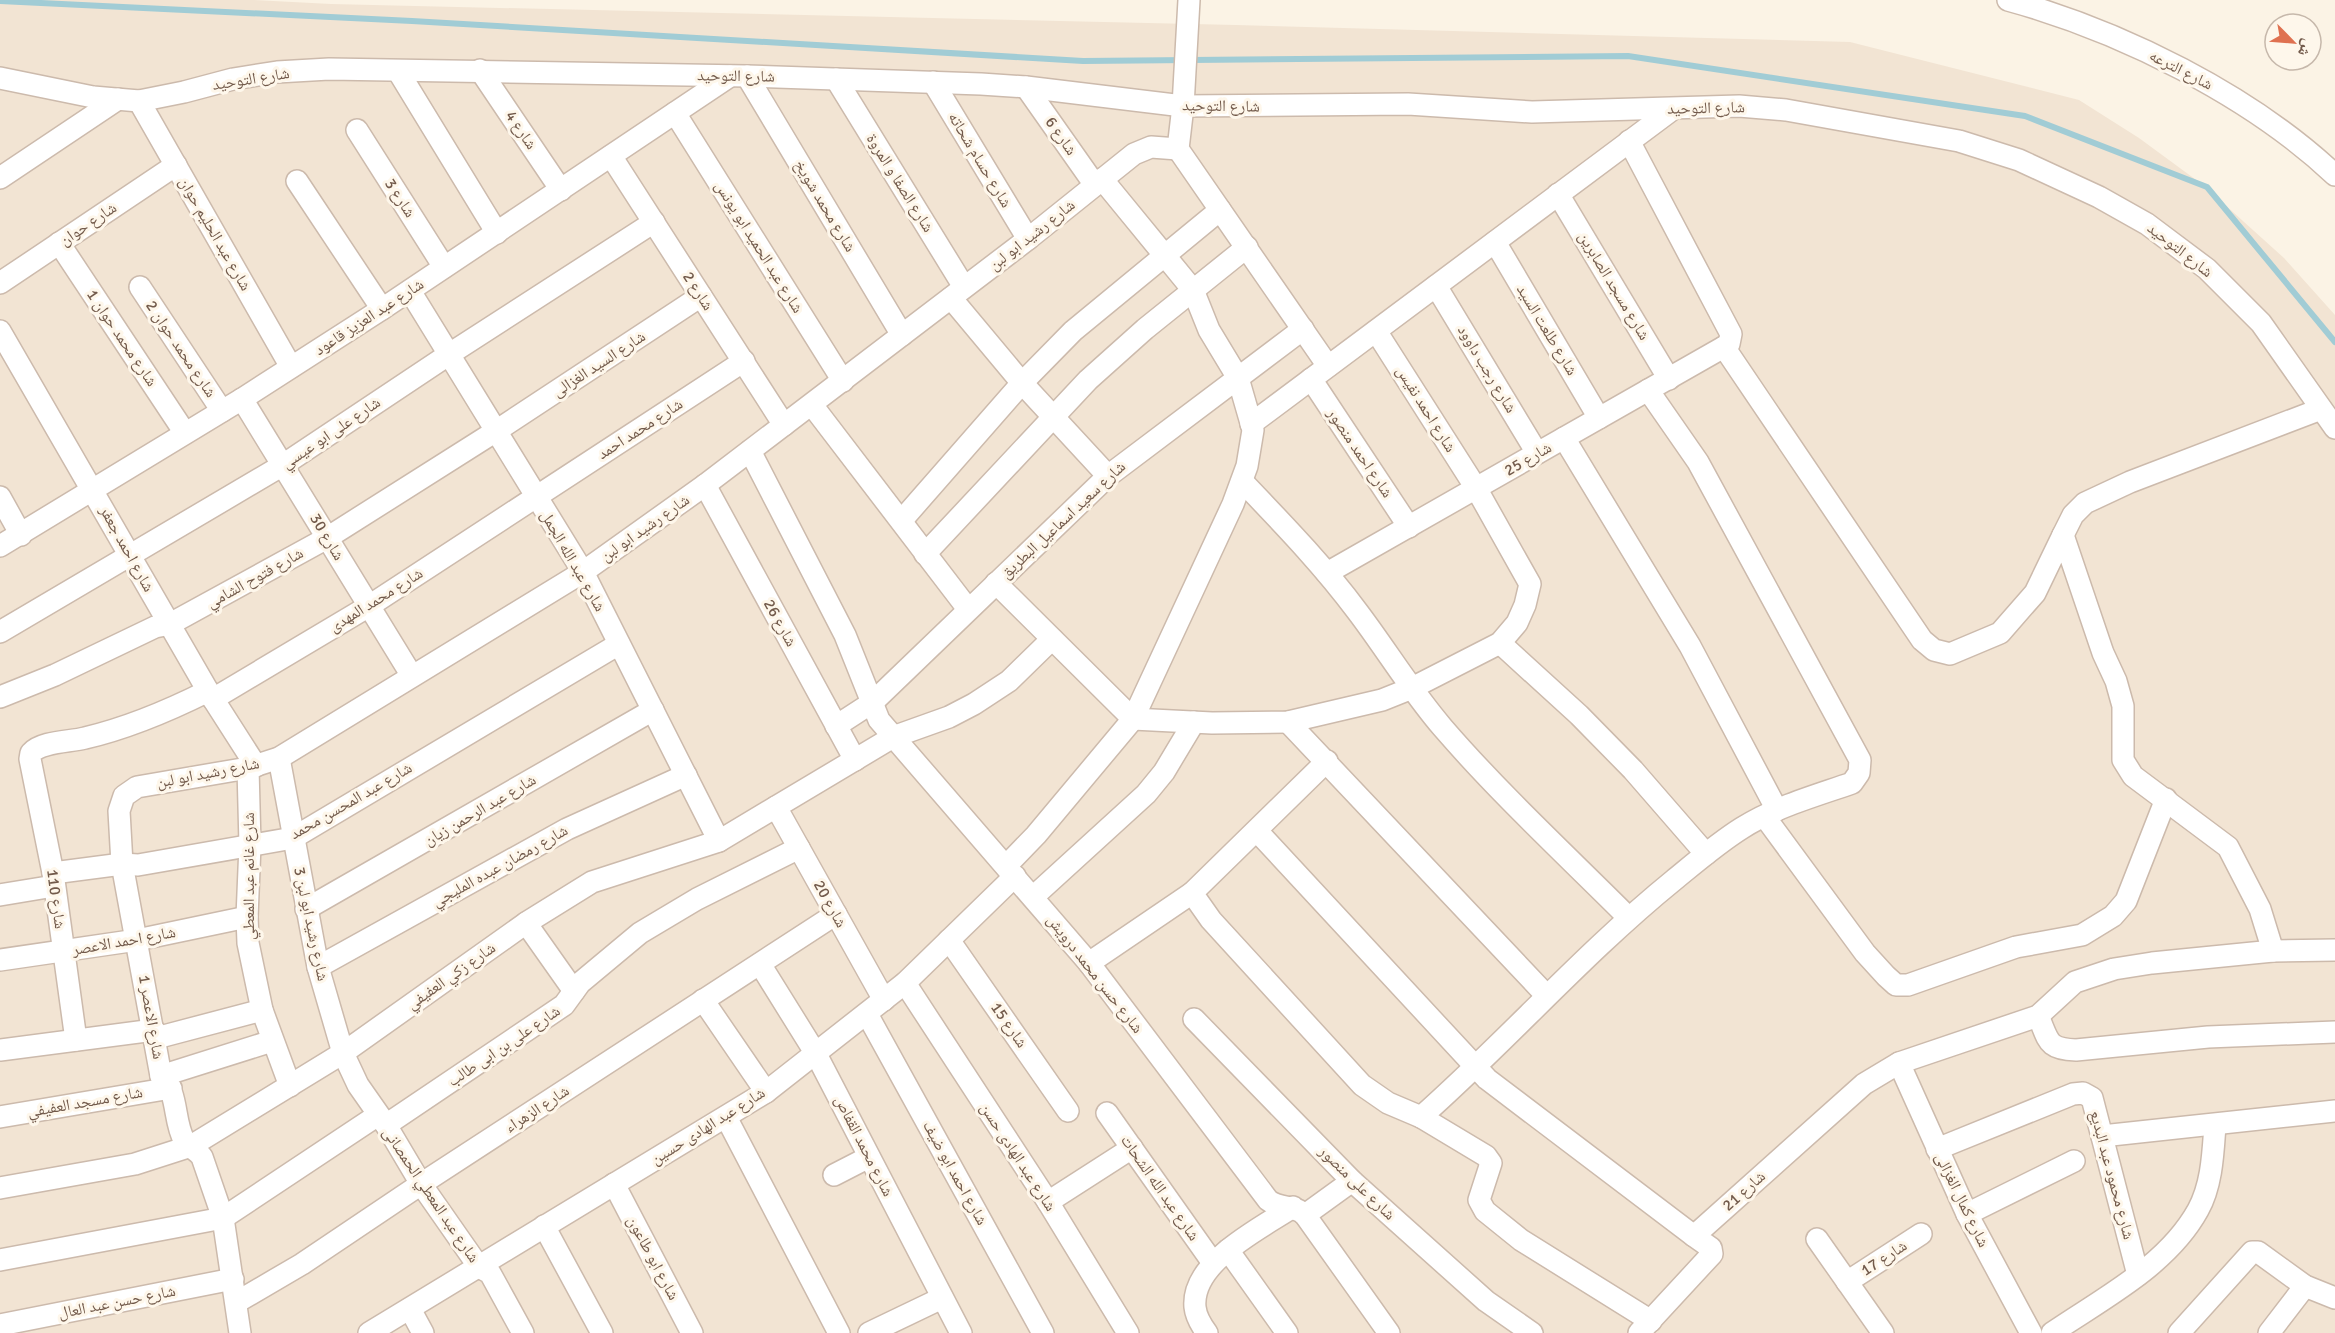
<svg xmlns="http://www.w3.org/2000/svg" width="2335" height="1333" font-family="Signika,'Noto Naskh Arabic',sans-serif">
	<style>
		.residential { fill: #f2e4d3 }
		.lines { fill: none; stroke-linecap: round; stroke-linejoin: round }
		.stream { stroke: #a1ccd5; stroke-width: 6 }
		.street-casing { stroke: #ccbaac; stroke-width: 24 }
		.street { stroke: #fff; stroke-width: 21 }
		.labels { text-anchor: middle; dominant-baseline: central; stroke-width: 6; stroke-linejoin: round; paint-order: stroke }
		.street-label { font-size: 16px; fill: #725a4b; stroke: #fef7eb }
	</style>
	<rect width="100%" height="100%" fill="#fbf3e5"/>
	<path class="residential" d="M 0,0 L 254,0 L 331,4 L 1236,25 L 1850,42 L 2079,100 L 2139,138 L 2203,185 L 2284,258 L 2335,315 L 2335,1333 L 0,1333 Z"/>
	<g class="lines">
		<path class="stream" d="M 0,1 L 412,21 L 1083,61 L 1628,56 L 2025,116 L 2207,187 L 2335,342"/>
		<defs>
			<g id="street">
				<path d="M 1189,0 L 1183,106 L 1178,149 L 1328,366"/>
				<path d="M 2008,0 C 2121,31 2250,95 2335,175"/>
				<path d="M 480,70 L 561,190"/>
				<path d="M 398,71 L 497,233"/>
				<path d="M 747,76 L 902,335"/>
				<path d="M 0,78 L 93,97 L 139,101 L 184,92 L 233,79 L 277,72 L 329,69 L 747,76 L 981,84 L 1026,87 L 1183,106 L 1408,104 L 1532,112 L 1739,106 L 1786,110 L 1959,141 L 2019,160 L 2099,197 L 2147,224 L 2207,269 L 2261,323 L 2335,428"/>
				<path d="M 836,79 L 964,287"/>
				<path d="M 933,82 L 1028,239"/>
				<path d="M 1026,87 L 1095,185"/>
				<path d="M 139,101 L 291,367"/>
				<path d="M 675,113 L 843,381"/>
				<path d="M 357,130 L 444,267"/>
				<path d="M 611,156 L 784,425"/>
				<path d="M 0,178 L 118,99"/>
				<path d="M 297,181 L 382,309"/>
				<path d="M 1558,194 L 1669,379"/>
				<path d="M 1495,242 L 1599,418"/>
				<path d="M 59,243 L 185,433"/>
				<path d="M 0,283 L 176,165"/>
				<path d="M 1436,286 L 1537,453"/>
				<path d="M 140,287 L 222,411"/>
				<path d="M 410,291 L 583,572 L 719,841"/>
				<path d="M 951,298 L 1022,383 L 1108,476"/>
				<path d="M 0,331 L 208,691 L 256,766"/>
				<path d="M 1724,347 L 1922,640 L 1934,650 L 1950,654 L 2000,633 L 2035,593 L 2063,535 L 2103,653 L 2116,681 L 2123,706 L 2123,760 L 2133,776 L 2228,847 L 2260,909 L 2273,951"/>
				<path d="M 1311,379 L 1409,527"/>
				<path d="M 242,399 L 412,676"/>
				<path d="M 812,405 L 968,609"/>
				<path d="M 1251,424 L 1673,109"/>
				<path d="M 1564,438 L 1690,646 L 1777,810"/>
				<path d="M 750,451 L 845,635 L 879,720 L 1089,963 L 1268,1200 C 1280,1210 1294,1204 1305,1215 L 1389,1333"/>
				<path d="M 1242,481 C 1282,523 1322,564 1357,611 C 1386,649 1411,691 1443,728 C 1501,795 1566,855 1628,917"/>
				<path d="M 705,485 L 855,760"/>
				<path d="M 0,497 L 21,535"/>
				<path d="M 902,520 L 1022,383 L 1073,331 L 1220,210"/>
				<path d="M 2063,535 L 2073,515 L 2085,503 L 2130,482 L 2321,409"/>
				<path d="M 0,546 L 242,399 L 382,309 L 730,76"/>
				<path d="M 925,554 L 1088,380 L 1145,329 L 1247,247"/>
				<path d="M 1327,573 L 1729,344 L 1731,334 L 1629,141"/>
				<path d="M 996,583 L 1133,719 L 1212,723 L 1288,722 L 1382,700 L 1412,688 L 1500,643 L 1517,623 L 1525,605 L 1530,584 L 1476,488 L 1376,331"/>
				<path d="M 0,632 L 283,465 L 448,355 L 654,222"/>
				<path d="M 1500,643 L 1579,715 L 1633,770 L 1706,854"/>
				<path d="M 0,697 L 55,675 L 155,627 L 170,624 L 327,538 L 496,431 L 701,296"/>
				<path d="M 213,699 L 369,606 L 744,361"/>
				<path d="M 1288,722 L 1546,995"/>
				<path d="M 836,726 L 873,702 L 1108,476 L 1303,329"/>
				<path d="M 279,758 L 318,967 L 343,1053 L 358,1085 L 386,1125 L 421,1184 L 479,1267 L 490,1273 L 523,1333"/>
				<path d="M 1327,761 L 1192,893 L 1211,920 L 1362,1085 L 1388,1103 L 1421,1117 L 1486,1156 L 1491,1163 L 1479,1200 L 1485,1211 L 1521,1240 L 1651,1321"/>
				<path d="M 248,768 L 250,845 L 247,917 L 248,943 L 262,1010 L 290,1086"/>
				<path d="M 776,807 L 884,1000"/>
				<path d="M 1765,817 L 1865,953 L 1886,976 L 1896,985 L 1908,985 L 2016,947 L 2082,935 L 2113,916 L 2126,901 L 2166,799"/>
				<path d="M 1257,831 L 1487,1079 L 1694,1236"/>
				<path d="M 1006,866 L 1036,835 L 1133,719 L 1233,504 L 1247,466 L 1253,430 L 1238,378 L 1209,330 L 1193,290 L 1102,179"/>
				<path d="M 53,873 L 122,864 L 138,865 L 293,838 L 619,644"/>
				<path d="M 0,895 L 54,886"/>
				<path d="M 1033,897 L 1146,794 L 1164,772 L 1194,722"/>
				<path d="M 306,909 L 653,710"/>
				<path d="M 526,923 L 574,991"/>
				<path d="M 949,940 L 1068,1111"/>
				<path d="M 0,960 L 137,940 L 247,917"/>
				<path d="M 1089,963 L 1192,893"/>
				<path d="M 760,964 L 816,1054 L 961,1333"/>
				<path d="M 318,967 L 567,829 L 686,775"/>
				<path d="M 905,983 L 1048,1202 L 1128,1333"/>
				<path d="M 703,1000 L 766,1092"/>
				<path d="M 867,1014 L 1043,1333"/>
				<path d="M 2038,1016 C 2049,1040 2046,1049 2076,1050 L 2208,1037 L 2335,1032"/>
				<path d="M 1194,1019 L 1352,1181 L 1486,1301 L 1532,1333"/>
				<path d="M 156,1038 L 262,1010"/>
				<path d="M 76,1040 L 53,873 L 30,759 L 31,753 C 42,741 70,742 85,738 C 128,728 168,711 208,691"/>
				<path d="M 0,1050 L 154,1030"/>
				<path d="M 1899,1063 L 1967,1214 L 2031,1333"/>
				<path d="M 161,1076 L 272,1041"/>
				<path d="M 1107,1113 L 1213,1263"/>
				<path d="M 0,1117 L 171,1088"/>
				<path d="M 726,1117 L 839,1333"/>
				<path d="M 1421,1117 C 1508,1040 1584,953 1674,880 C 1696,862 1718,843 1742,828 C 1775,807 1815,796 1852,783 L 1859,773 L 1860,760 L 1698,462 L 1648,390"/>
				<path d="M 386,1125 L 564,1005 L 580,983 L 640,933 L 697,899 L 799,848"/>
				<path d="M 2102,1136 L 2335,1111"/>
				<path d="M 1937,1149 L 2073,1094 L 2083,1093 L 2092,1098 L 2138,1275"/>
				<path d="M 834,1175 L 869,1157"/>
				<path d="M 614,1184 L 692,1333"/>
				<path d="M 0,1188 L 135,1164 L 191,1146 L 343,1053 L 526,923 L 592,882 L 719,841 L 893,737 L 949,717 L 974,704 L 1009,681 L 1052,639"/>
				<path d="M 1048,1202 L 1132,1148"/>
				<path d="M 1967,1214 L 2074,1161"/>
				<path d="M 1305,1215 L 1352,1181"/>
				<path d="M 544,1226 L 602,1333"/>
				<path d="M 1817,1239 L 1883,1333"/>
				<path d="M 1228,1250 L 1287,1333"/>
				<path d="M 0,1260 L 223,1218 L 378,1115"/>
				<path d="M 1847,1282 L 1921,1234"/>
				<path d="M 237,1302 L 302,1264 L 421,1184 L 836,914"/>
				<path d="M 410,1309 L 423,1333"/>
				<path d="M 0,1325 L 233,1279"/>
				<path d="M 240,1333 L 223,1218 L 202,1157 C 197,1150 188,1147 184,1140 C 173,1120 179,1093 161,1076 L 122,864 L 119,811 L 124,796 L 137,787 L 248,768 L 279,758 L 583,572 L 705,485 L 1028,239 L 1134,154 L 1151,147 L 1178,149"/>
				<path d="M 369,1333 L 766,1092 L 905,983 L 1015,876"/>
				<path d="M 869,1333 L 942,1298"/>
				<path d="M 1207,1333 C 1201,1325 1196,1317 1195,1307 C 1191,1262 1261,1228 1293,1207"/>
				<path d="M 1639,1333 L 1712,1254 L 1711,1248 L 1694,1236 L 1864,1084 L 1899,1063 L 2038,1016 L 2075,982 L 2114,969 L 2152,963 L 2273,951 L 2335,950"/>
				<path d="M 2052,1333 C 2103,1298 2167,1266 2198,1210 C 2212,1185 2213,1153 2215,1125"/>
				<path d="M 2179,1333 L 2252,1252 L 2258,1252 L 2305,1286 L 2335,1298"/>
				<path d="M 2269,1333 L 2305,1286"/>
			</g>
		</defs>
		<use href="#street" class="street-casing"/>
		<use href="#street" class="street"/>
	</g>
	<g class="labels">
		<g class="street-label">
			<text transform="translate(2181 70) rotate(27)">شارع الترعه</text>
			<text transform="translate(736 76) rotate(1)">شارع التوحيد</text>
			<text transform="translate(251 79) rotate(-9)">شارع التوحيد</text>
			<text transform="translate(1221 106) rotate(1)">شارع التوحيد</text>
			<text transform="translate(1706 108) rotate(-1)">شارع التوحيد</text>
			<text transform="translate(521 130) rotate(56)">شارع 4</text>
			<text transform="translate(1061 136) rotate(55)">شارع 6</text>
			<text transform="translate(980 160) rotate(59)">شارع حسام شحاته</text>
			<text transform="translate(900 183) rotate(58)">شارع الصفا و المروة</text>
			<text transform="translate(400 198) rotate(57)">شارع 3</text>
			<text transform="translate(825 206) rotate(59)">شارع محمد شويخ</text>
			<text transform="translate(88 224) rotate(-34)">شارع حوان</text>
			<text transform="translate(215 234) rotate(60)">شارع عبد الحليم حوان</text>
			<text transform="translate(1032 235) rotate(-38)">شارع رشيد ابو لبن</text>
			<text transform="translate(759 247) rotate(58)">شارع عبد الحميد ابو يونس</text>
			<text transform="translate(2180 250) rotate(38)">شارع التوحيد</text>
			<text transform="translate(1614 286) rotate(59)">شارع مسجد الصابرين</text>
			<text transform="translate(698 291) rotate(57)">شارع 2</text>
			<text transform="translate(369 317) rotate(-33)">شارع عبد العزيز قاعود</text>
			<text transform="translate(1547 330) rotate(59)">شارع طلعت السيد</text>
			<text transform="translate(122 338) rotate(56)">شارع محمد حوان 1</text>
			<text transform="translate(181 349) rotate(56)">شارع محمد حوان 2</text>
			<text transform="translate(599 364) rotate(-33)">شارع السيد الغزالى</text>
			<text transform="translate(1487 369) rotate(59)">شارع رجب داوود</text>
			<text transform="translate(1426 409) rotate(58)">شارع احمد نفيس</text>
			<text transform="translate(640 429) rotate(-33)">شارع محمد احمد</text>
			<text transform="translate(331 433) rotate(-34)">شارع على ابو عيسي</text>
			<text transform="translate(1360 453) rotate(56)">شارع احمد منصور</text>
			<text transform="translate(1528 459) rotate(-30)">شارع 25</text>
			<text transform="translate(1063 520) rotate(-43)">شارع سعيد اسماعيل البطريق</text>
			<text transform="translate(645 528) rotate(-35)">شارع رشيد ابو لبن</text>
			<text transform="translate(327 537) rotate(59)">شارع 30</text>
			<text transform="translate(127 549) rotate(61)">شارع احمد جعفر</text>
			<text transform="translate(573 561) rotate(60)">شارع عبد الله الجمل</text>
			<text transform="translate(255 578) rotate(-29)">شارع فتوح الشامي</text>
			<text transform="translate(376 600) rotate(-32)">شارع محمد المهدى</text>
			<text transform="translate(780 623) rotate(61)">شارع 26</text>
			<text transform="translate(208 773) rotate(-11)">شارع رشيد ابو لبن</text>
			<text transform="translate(351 801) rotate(-30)">شارع عبد المحسن محمد</text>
			<text transform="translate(480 810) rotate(-30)">شارع عبد الرحمن زيان</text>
			<text transform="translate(500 866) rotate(-29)">شارع رمضان عبده المليجي</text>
			<text transform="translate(249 876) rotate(-90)">شارع غانم عبد المعطي</text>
			<text transform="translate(56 899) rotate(82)">شارع 110</text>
			<text transform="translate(830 904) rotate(61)">شارع 20</text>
			<text transform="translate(311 924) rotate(78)">شارع رشيد ابو لبن 3</text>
			<text transform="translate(124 941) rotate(-10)">شارع احمد الاعصر</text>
			<text transform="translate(1095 974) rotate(52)">شارع حسن محمد درويش</text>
			<text transform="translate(451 976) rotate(-35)">شارع زكي العفيفي</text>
			<text transform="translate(151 1017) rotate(80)">شارع الاعصر 1</text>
			<text transform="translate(1009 1025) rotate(55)">شارع 15</text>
			<text transform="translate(504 1046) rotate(-34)">شارع على بن ابى طالب</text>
			<text transform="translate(85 1102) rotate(-10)">شارع مسجد العفيفي</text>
			<text transform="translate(537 1109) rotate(-33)">شارع الزهراء</text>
			<text transform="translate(708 1126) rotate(-32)">شارع عبد الهادى حسين</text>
			<text transform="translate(864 1146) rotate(63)">شارع محمد القفاص</text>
			<text transform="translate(1018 1157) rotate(57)">شارع عبد الهادى حسن</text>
			<text transform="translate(955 1173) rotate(61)">شارع احمد ابو ضيف</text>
			<text transform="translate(2112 1175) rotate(75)">شارع محمود عبد البديع</text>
			<text transform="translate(1357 1183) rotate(44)">شارع على منصور</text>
			<text transform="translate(1160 1188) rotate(55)">شارع عبد الله الشحات</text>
			<text transform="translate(1744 1191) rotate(-42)">شارع 21</text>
			<text transform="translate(431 1195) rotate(56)">شارع عبد المعطي الحمصانى</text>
			<text transform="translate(1962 1200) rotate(64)">شارع كمال الغزالى</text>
			<text transform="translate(653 1258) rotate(62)">شارع ابو طاعون</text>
			<text transform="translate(1884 1258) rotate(-33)">شارع 17</text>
			<text transform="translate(117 1302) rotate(-11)">شارع حسن عبد العال</text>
		</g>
	</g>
	<g transform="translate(2293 42) rotate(115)"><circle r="28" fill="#fef7eb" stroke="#c6b8ab" stroke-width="1.5"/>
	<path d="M0-4.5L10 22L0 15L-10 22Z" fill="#df7150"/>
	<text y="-9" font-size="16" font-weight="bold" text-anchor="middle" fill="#725a4b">ش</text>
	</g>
</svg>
